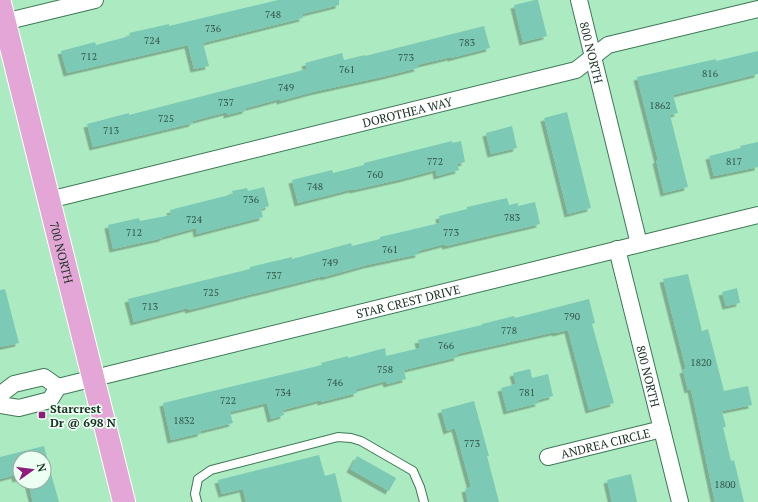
<svg xmlns="http://www.w3.org/2000/svg" width="758" height="502" font-family="'PT Serif',serif">
	<style>
		.building { fill: #7bcab5; filter: url(#shadow) }
		.lines { fill: none; stroke-linecap: round; stroke-linejoin: round }
		.service-casing { stroke: #3e7956; stroke-width: 10 }
		.minor-casing { stroke: #3e7956; stroke-width: 18 }
		.primary-casing { stroke: #fff; stroke-width: 24 }
		.service { stroke: #fff; stroke-width: 8 }
		.minor { stroke: #fff; stroke-width: 16 }
		.primary { stroke: #e3a6d6; stroke-width: 22 }
		.poi-dot { fill: #8f1b7c; stroke: #edfff2; stroke-width: 1.5 }
		.labels { text-anchor: middle; dominant-baseline: central; stroke-width: 3.5; stroke-linejoin: round; paint-order: stroke }
		.number-label { font-size: 10px; fill: #305646 }
		.street-label { font-size: 12px; fill: #173021; stroke: #edfff2 }
		.poi-label { font-size: 12px; font-weight: bold; fill: #173021; stroke: #edfff2; text-anchor: start }
	</style>
	<defs>
		<filter id="shadow"><feDropShadow dx="-3.5" dy="3.5" stdDeviation="0" flood-color="#0004"/></filter>
	</defs>
	<rect width="100%" height="100%" fill="#aceac1"/>
	<g class="building">
		<path d="M 278,0 L 339,0 L 339,5 L 302,14 L 303,18 L 203,43 L 209,66 L 194,69 L 188,45 L 67,73 L 61,51 L 95,42 L 96,45 L 130,36 L 129,33 L 169,24 L 169,26 Z"/>
		<path d="M 535,0 L 538,0 L 547,36 L 523,42 L 514,5 Z"/>
		<path d="M 484,26 L 490,48 L 451,58 L 451,57 L 417,65 L 418,68 L 386,76 L 313,92 L 280,101 L 280,99 L 246,108 L 246,110 L 227,115 L 227,112 L 193,121 L 193,123 L 93,147 L 87,124 L 129,113 L 129,115 L 307,69 L 305,63 L 342,53 L 344,60 L 365,55 L 365,56 Z"/>
		<path d="M 758,51 L 758,74 L 673,95 L 678,113 L 670,115 L 688,187 L 664,193 L 656,160 L 658,160 L 637,77 L 716,59 L 716,61 Z"/>
		<path d="M 567,112 L 591,208 L 568,214 L 544,118 Z"/>
		<path d="M 512,126 L 517,148 L 491,154 L 486,133 Z"/>
		<path d="M 452,141 L 452,143 L 461,141 L 465,162 L 457,164 L 459,170 L 437,176 L 436,170 L 402,179 L 353,190 L 353,189 L 298,203 L 292,180 L 332,170 L 333,173 L 364,165 L 364,163 Z"/>
		<path d="M 758,142 L 758,167 L 714,176 L 709,156 L 741,148 L 740,146 Z"/>
		<path d="M 264,187 L 269,206 L 261,209 L 263,217 L 197,234 L 196,228 L 163,237 L 163,238 L 113,249 L 108,225 L 139,218 L 140,221 L 171,215 L 170,210 L 233,194 L 232,191 L 247,188 L 248,191 Z"/>
		<path d="M 507,198 L 509,205 L 518,203 L 518,206 L 535,202 L 540,224 L 446,246 L 445,244 L 418,251 L 419,254 L 367,265 L 324,277 L 324,276 L 189,310 L 188,308 L 134,322 L 128,299 L 250,269 L 250,267 L 292,257 L 292,259 L 351,243 L 352,246 L 380,239 L 380,237 L 440,223 L 439,216 L 467,209 L 467,207 Z"/>
		<path d="M 688,274 L 702,331 L 708,329 L 724,391 L 748,386 L 752,405 L 722,411 L 726,427 L 723,427 L 731,461 L 734,460 L 744,502 L 715,502 L 691,389 L 688,390 L 683,370 L 686,369 L 663,279 Z"/>
		<path d="M 737,288 L 740,303 L 726,306 L 722,292 Z"/>
		<path d="M 5,289 L 19,343 L 0,347 L 0,290 Z"/>
		<path d="M 589,299 L 595,323 L 592,324 L 614,403 L 589,410 L 568,330 L 556,333 L 555,332 L 457,354 L 458,357 L 404,370 L 406,379 L 387,384 L 386,381 L 357,389 L 357,393 L 321,402 L 321,400 L 283,410 L 284,415 L 271,419 L 267,403 L 230,412 L 233,423 L 201,431 L 201,433 L 171,440 L 163,403 L 322,365 L 321,363 L 348,356 L 348,358 L 385,348 L 386,356 L 420,348 L 418,340 L 482,325 L 482,324 L 514,316 L 515,318 Z"/>
		<path d="M 530,369 L 532,378 L 548,374 L 553,396 L 538,400 L 539,403 L 507,411 L 501,388 L 516,384 L 513,373 Z"/>
		<path d="M 474,401 L 489,456 L 487,456 L 499,502 L 468,502 L 465,489 L 471,487 L 455,428 L 447,431 L 441,410 Z"/>
		<path d="M 44,446 L 53,481 L 59,502 L 33,502 L 28,482 L 44,482 L 44,458 L 20,458 L 20,478 L 16,479 L 15,475 L 0,479 L 0,457 Z"/>
		<path d="M 319,455 L 325,476 L 335,473 L 342,502 L 246,502 L 243,489 L 222,494 L 218,480 Z"/>
		<path d="M 357,456 L 396,478 L 389,491 L 350,469 Z"/>
		<path d="M 631,474 L 637,502 L 612,502 L 607,480 Z"/>
	</g>
	<g class="lines">
		<defs>
			<path id="service" d="M 197,502 L 195,494 L 198,479 L 211,470 L 338,437 L 351,438 L 361,441 L 413,471 L 420,487 L 424,502"/>
			<g id="minor">
				<path id="s1" d="M 579,0 L 639,244"/>
				<path d="M 0,23 L 95,0"/>
				<path id="s2" d="M 49,200 L 576,70 L 608,45 L 758,9"/>
				<path id="s3" d="M 617,249 L 680,502"/>
				<path d="M 0,395 L 14,384 L 44,377 L 58,387"/>
				<path id="s4" d="M 0,405 L 19,408 L 50,400 L 58,387 L 758,215"/>
				<path id="s5" d="M 548,457 L 662,429"/>
			</g>
			<g id="primary">
				<path id="s6" d="M 0,3 L 124,502"/>
			</g>
		</defs>
		<use href="#service" class="service-casing"/>
		<use href="#minor" class="minor-casing"/>
		<use href="#primary" class="primary-casing"/>
		<use href="#service" class="service"/>
		<use href="#minor" class="minor"/>
		<use href="#primary" class="primary"/>
	</g>
	<rect class="poi-dot" x="38" y="411" width="8" height="8" rx="2"/>
	<g class="labels">
		<g class="number-label">
			<text x="273" y="14">748</text>
			<text x="213" y="28">736</text>
			<text x="152" y="40">724</text>
			<text x="467" y="42">783</text>
			<text x="89" y="56">712</text>
			<text x="406" y="57">773</text>
			<text x="347" y="69">761</text>
			<text x="710" y="73">816</text>
			<text x="286" y="87">749</text>
			<text x="226" y="102">737</text>
			<text x="660" y="105">1862</text>
			<text x="166" y="118">725</text>
			<text x="111" y="130">713</text>
			<text x="435" y="161">772</text>
			<text x="734" y="161">817</text>
			<text x="375" y="174">760</text>
			<text x="315" y="186">748</text>
			<text x="251" y="199">736</text>
			<text x="512" y="217">783</text>
			<text x="194" y="219">724</text>
			<text x="134" y="232">712</text>
			<text x="451" y="232">773</text>
			<text x="390" y="249">761</text>
			<text x="330" y="262">749</text>
			<text x="274" y="275">737</text>
			<text x="211" y="292">725</text>
			<text x="150" y="306">713</text>
			<text x="572" y="316">790</text>
			<text x="509" y="330">778</text>
			<text x="446" y="345">766</text>
			<text x="701" y="362">1820</text>
			<text x="385" y="369">758</text>
			<text x="335" y="382">746</text>
			<text x="283" y="392">734</text>
			<text x="527" y="392">781</text>
			<text x="228" y="400">722</text>
			<text x="184" y="420">1832</text>
			<text x="472" y="443">773</text>
			<text x="725" y="484">1800</text>
		</g>
		<g class="street-label">
			<text stroke="none"><textPath href="#s1" startOffset="54">800 NORTH</textPath></text>
			<text stroke="none"><textPath href="#s2" startOffset="369">DOROTHEA WAY</textPath></text>
			<text stroke="none"><textPath href="#s6" startOffset="257">700 NORTH</textPath></text>
			<text stroke="none"><textPath href="#s4" startOffset="427">STAR CREST DRIVE</textPath></text>
			<text stroke="none"><textPath href="#s3" startOffset="131">800 NORTH</textPath></text>
			<text stroke="none"><textPath href="#s5" startOffset="59">ANDREA CIRCLE</textPath></text>
		</g>
		<g class="poi-label">
			<text x="50" y="408">Starcrest<tspan x="50" dy="14">Dr @ 698 N</tspan></text>
		</g>
	</g>
	<g transform="translate(32 470) rotate(76)"><circle r="19" fill="#edfff2" stroke="#97ac9e"/>
	<path d="M0-3L7 15L0 10L-7 15Z" fill="#8f1b7c"/>
	<text y="-6" font-size="11" font-weight="bold" text-anchor="middle" fill="#173021">N</text>
	</g>
</svg>
